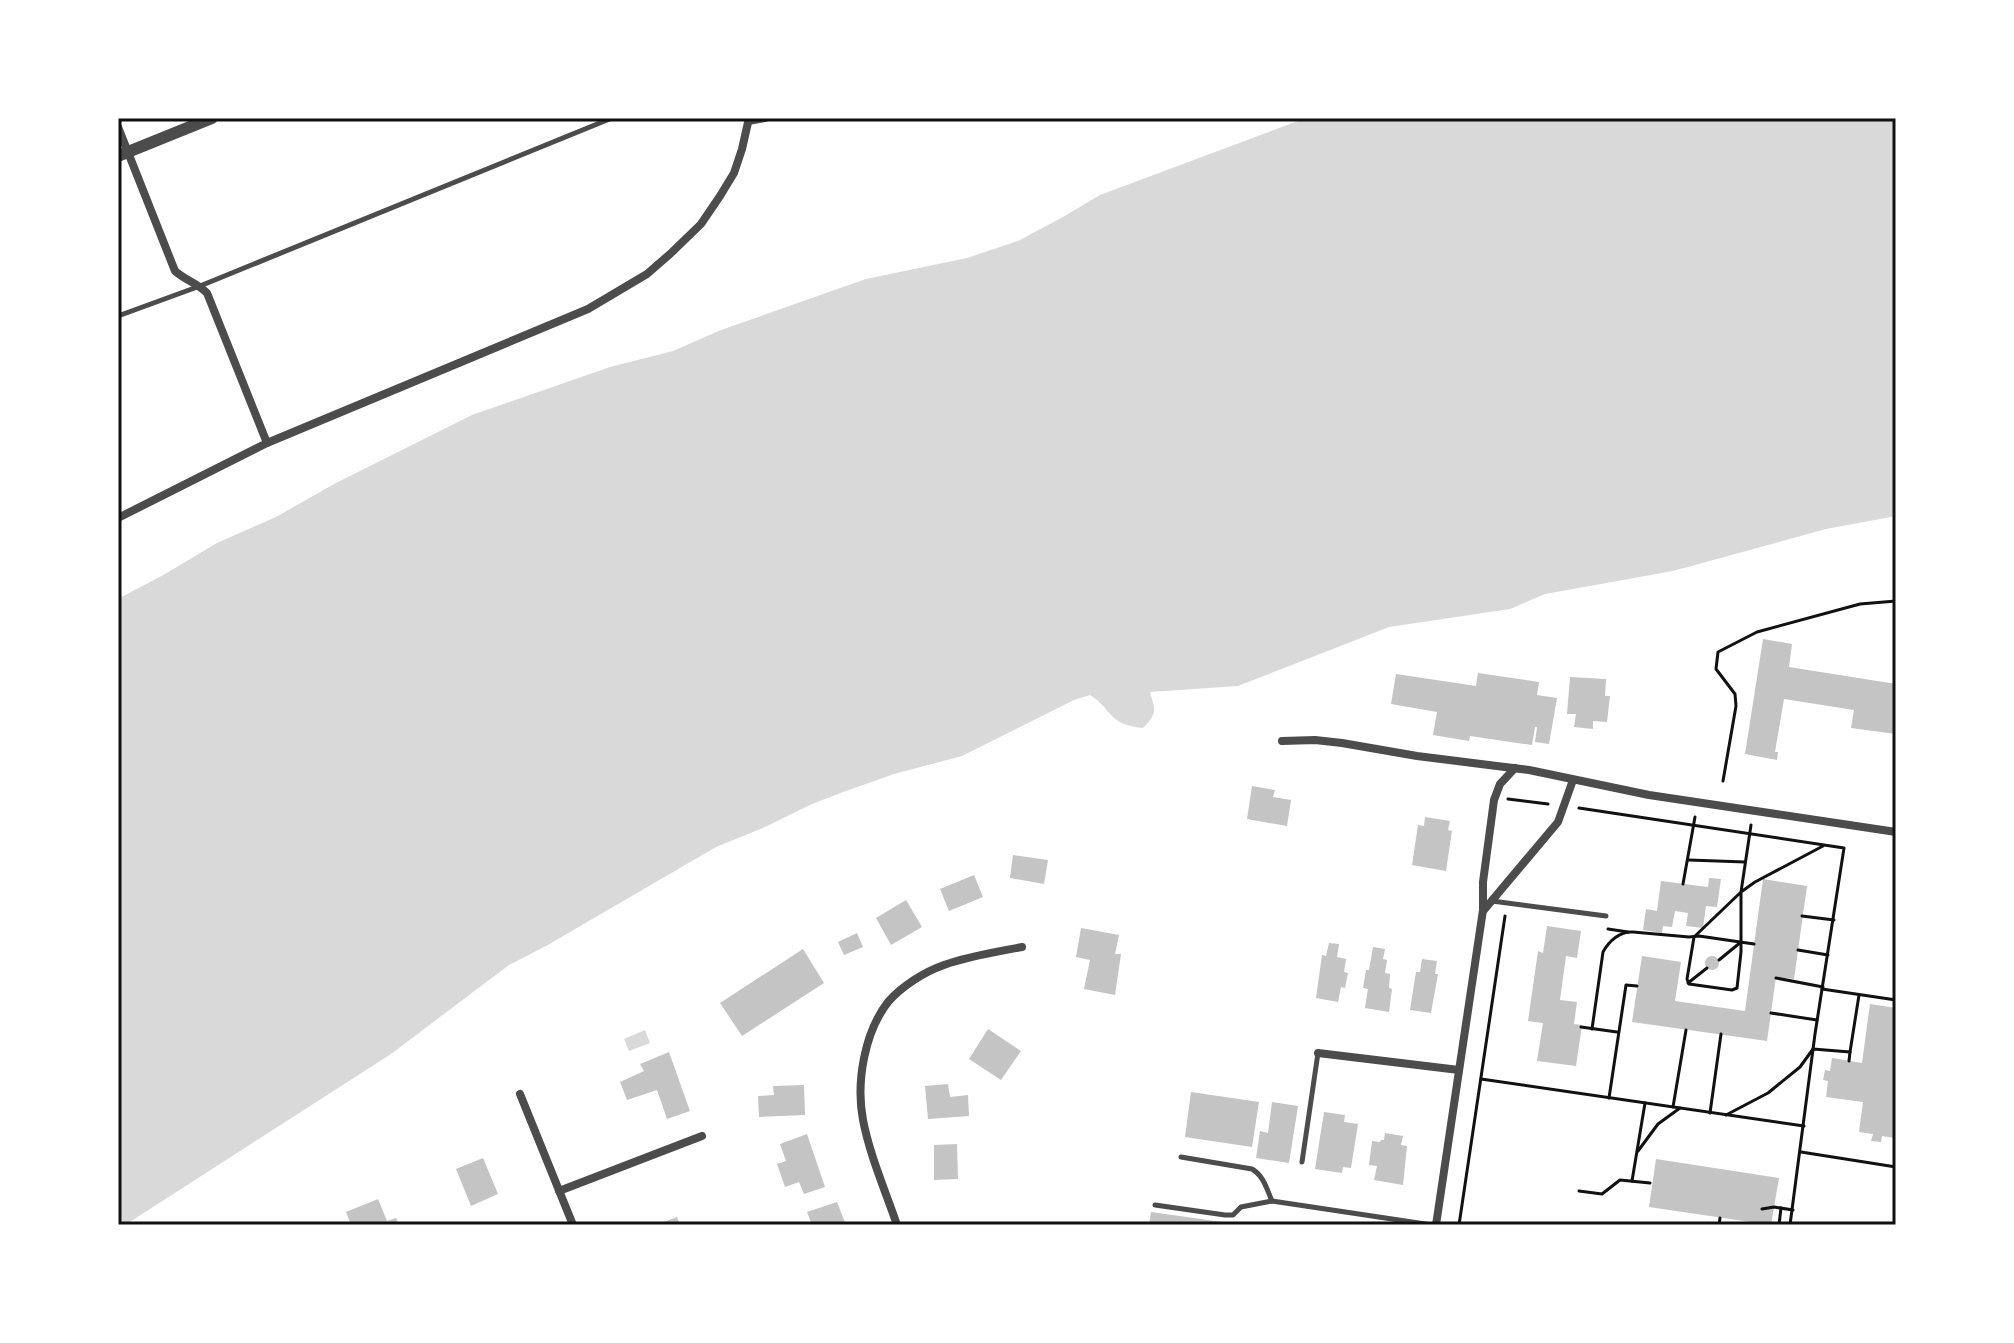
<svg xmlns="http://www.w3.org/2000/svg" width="2014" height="1343" font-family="'Times New Roman',serif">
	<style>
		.water { fill: #d9d9d9 }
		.building { fill: #c4c4c4 }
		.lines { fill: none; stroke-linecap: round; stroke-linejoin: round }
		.path { stroke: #111; stroke-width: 3 }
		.service { stroke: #4c4c4c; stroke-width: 5 }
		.minor { stroke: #4c4c4c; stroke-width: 8 }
		.tertiary { stroke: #4c4c4c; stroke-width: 12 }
		.neatline { fill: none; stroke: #111; stroke-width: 3 }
	</style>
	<rect width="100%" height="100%" fill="#fff"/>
	<g class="water">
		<path d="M 1306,118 L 1896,118 L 1896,516 L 1826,529 L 1673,571 L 1545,594 L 1510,609 L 1389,627 L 1238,686 L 1150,692 C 1155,710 1158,713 1143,728 C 1106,724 1115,711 1090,695 L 1074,700 L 962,756 L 894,774 L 846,791 L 812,804 L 765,827 L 716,847 L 546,946 L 509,965 L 391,1054 L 125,1225 L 118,1225 L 118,599 L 165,574 L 217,543 L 276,517 L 334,484 L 472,415 L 610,367 L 673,351 L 721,330 L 866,279 L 967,258 L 1018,241 L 1063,217 L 1100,195 Z"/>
		<path d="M 645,1030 L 650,1043 L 629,1051 L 624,1039 Z"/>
	</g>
	<g class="building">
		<path d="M 1763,639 L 1792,644 L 1789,667 L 1896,684 L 1896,734 L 1851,728 L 1854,710 L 1784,699 L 1775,752 L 1778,752 L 1777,760 L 1745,754 Z"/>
		<path d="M 1478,673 L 1539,682 L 1537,695 L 1557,698 L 1549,744 L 1535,742 L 1537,727 L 1535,727 L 1532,745 L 1470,736 L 1469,741 L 1433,735 L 1437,712 L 1391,704 L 1396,674 L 1476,686 Z"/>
		<path d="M 1570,677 L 1606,679 L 1605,696 L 1610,696 L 1607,722 L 1593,721 L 1593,729 L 1574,727 L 1576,714 L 1567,714 Z"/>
		<path d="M 1252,786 L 1275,790 L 1273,797 L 1291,800 L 1287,826 L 1247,819 Z"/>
		<path d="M 1425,817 L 1450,821 L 1448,830 L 1452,831 L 1446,871 L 1412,865 L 1418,825 L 1424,826 Z"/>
		<path d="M 1013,855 L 1048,860 L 1044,884 L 1010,878 Z"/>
		<path d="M 974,875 L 983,897 L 949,911 L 940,889 Z"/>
		<path d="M 1709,878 L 1721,879 L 1717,907 L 1706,906 L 1703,928 L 1686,926 L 1688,913 L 1675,911 L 1672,927 L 1663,926 L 1662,933 L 1643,930 L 1646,909 L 1657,911 L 1661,881 L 1708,887 Z"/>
		<path d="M 1763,879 L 1807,886 L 1794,979 L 1776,977 L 1767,1041 L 1632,1022 L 1642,956 L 1681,962 L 1675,1001 L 1745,1011 Z"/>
		<path d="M 906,900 L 922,927 L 891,945 L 876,918 Z"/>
		<path d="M 1547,926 L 1581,931 L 1577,958 L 1566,956 L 1560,1000 L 1577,1002 L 1574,1024 L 1582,1025 L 1576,1066 L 1537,1061 L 1543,1023 L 1528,1021 L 1538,951 L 1543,953 Z"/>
		<path d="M 1081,928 L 1119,935 L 1115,954 L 1121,954 L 1115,995 L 1084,989 L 1090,960 L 1076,957 Z"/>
		<path d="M 857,933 L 863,947 L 844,955 L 838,942 Z"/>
		<path d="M 1329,943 L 1339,944 L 1337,957 L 1346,959 L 1344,972 L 1348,973 L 1345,988 L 1341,987 L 1338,1002 L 1316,998 L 1322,955 L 1326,956 Z"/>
		<path d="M 1373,947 L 1385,949 L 1383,959 L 1387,960 L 1385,973 L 1390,974 L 1389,988 L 1392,989 L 1389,1012 L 1365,1008 L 1368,989 L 1363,988 L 1366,970 L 1369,970 Z"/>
		<path d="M 803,949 L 824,983 L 742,1036 L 720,1003 Z"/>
		<circle cx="1712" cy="963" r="7"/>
		<path d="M 1422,959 L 1437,961 L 1435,974 L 1438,974 L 1431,1013 L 1410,1010 L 1416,972 L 1420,972 Z"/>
		<path d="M 1870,1004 L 1896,1008 L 1896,1129 L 1895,1138 L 1882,1136 L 1881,1142 L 1871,1141 L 1873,1134 L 1859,1132 L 1863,1102 L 1826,1097 L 1828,1081 L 1823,1080 L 1825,1070 L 1830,1071 L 1832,1058 L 1862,1063 Z"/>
		<path d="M 988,1029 L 1021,1051 L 1001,1080 L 969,1059 Z"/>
		<path d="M 669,1052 L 690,1111 L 667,1119 L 657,1090 L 627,1100 L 620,1082 L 644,1071 L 640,1064 Z"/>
		<path d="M 948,1084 L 950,1097 L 968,1095 L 969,1116 L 928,1119 L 925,1086 Z"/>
		<path d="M 804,1085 L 805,1115 L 759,1117 L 758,1096 L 774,1095 L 773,1086 Z"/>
		<path d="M 1191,1092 L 1259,1102 L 1252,1147 L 1185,1137 Z"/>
		<path d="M 1272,1102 L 1298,1106 L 1289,1163 L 1256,1158 L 1260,1131 L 1268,1133 Z"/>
		<path d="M 1324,1112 L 1345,1115 L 1344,1122 L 1358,1124 L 1351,1168 L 1343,1167 L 1342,1173 L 1315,1169 Z"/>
		<path d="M 1385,1133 L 1403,1136 L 1401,1145 L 1407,1146 L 1403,1185 L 1374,1180 L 1377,1166 L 1369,1165 L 1372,1141 L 1380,1142 L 1381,1140 L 1384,1140 Z"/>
		<path d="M 807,1134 L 825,1187 L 804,1194 L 799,1182 L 785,1187 L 777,1164 L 786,1161 L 780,1144 Z"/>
		<path d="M 957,1144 L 958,1179 L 934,1180 L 934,1145 Z"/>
		<path d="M 483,1158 L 498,1194 L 471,1206 L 456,1169 Z"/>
		<path d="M 1656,1159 L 1779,1178 L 1771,1225 L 1649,1207 Z"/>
		<path d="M 378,1199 L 387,1221 L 396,1218 L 399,1225 L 351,1225 L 346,1212 Z"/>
		<path d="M 837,1202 L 846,1225 L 812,1225 L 807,1212 Z"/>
		<path d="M 1151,1212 L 1229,1223 L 1229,1225 L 1149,1225 Z"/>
		<path d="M 677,1217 L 680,1225 L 656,1225 Z"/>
	</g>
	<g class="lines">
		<g class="path">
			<path d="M 1723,781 L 1736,706 L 1735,694 L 1716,669 L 1718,652 L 1757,632 L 1860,604 L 1896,601"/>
			<path d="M 1508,799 L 1548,804"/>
			<path d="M 1579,808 L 1844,848 L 1815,1034 L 1790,1225"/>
			<path d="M 1751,825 L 1741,892 L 1741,952 L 1737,988 L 1732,990 L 1689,984 L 1687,979 L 1694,937 L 1741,892 L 1755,882 L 1823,846"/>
			<path d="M 1689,860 L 1745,862"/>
			<path d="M 1683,884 L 1695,817"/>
			<path d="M 1802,916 L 1834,920"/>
			<path d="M 1608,929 L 1628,932"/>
			<path d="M 1798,950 L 1828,955"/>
			<path d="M 1719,960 L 1741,942"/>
			<path d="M 1776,978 L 1823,987"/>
			<path d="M 1688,983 L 1707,968"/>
			<path d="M 1822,989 L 1896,1000"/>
			<path d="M 1771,1013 L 1817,1020"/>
			<path d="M 1581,1027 L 1617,1032"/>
			<path d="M 1592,1029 L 1603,952 C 1609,941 1620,931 1633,932 L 1689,937 L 1699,936 L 1754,944"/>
			<path d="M 1849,1061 L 1850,1052"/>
			<path d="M 1481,1079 L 1804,1126"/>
			<path d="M 1609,1098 L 1626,985 L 1637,986"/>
			<path d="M 1673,1107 L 1686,1030"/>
			<path d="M 1710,1113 L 1721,1034"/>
			<path d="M 1726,1115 L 1768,1093 L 1800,1067 L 1813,1049 L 1850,1052 L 1859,995"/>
			<path d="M 1638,1151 L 1658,1124 L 1680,1108"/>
			<path d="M 1801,1152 L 1896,1167"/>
			<path d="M 1632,1181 L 1645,1103"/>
			<path d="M 1579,1191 L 1602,1194 L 1620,1180 L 1650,1183"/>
			<path d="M 1762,1209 L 1774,1207 L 1793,1210"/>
			<path d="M 1459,1225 L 1505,916"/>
			<path d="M 1719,1225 L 1720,1218"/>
			<path d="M 1779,1225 L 1781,1208"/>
		</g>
		<g class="service">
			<path d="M 118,316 L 200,286 L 612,118"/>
			<path d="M 1492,901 L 1606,916"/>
			<path d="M 1181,1157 L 1252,1169 C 1264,1176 1267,1190 1272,1201"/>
			<path d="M 1302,1162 L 1318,1053"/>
			<path d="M 1155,1205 L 1225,1215 L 1233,1215 L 1241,1207 L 1272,1201 L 1432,1225"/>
		</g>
		<g class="minor">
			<path d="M 748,121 L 765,118"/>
			<path d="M 118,127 L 175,271 C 185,280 197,283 207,293 L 267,443"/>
			<path d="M 118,518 L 267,443 L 588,309 L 647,274 L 670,254 L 701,224 L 720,196 L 734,173 L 742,149 L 749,118"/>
			<path d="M 1282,741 L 1315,740 L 1342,743 L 1417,756 L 1529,770 L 1649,795 L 1896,832"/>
			<path d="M 1484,910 L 1558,822 L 1573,780"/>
			<path d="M 1318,1053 L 1459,1070"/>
			<path d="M 520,1094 L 573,1225"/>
			<path d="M 559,1191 L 702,1136"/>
			<path d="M 897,1225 C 885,1190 870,1156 863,1120 C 856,1083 864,1033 888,1002 C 902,986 924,972 944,965 C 969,956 996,952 1022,947"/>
			<path d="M 1436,1225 L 1483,910 L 1483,882 L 1494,800 L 1500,784 L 1515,768"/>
		</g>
		<path class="tertiary" d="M 118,156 L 212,118"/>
	</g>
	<rect width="2014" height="1343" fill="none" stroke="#ffffff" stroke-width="240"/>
	<rect x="120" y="120" width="1774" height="1103" class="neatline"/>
</svg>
